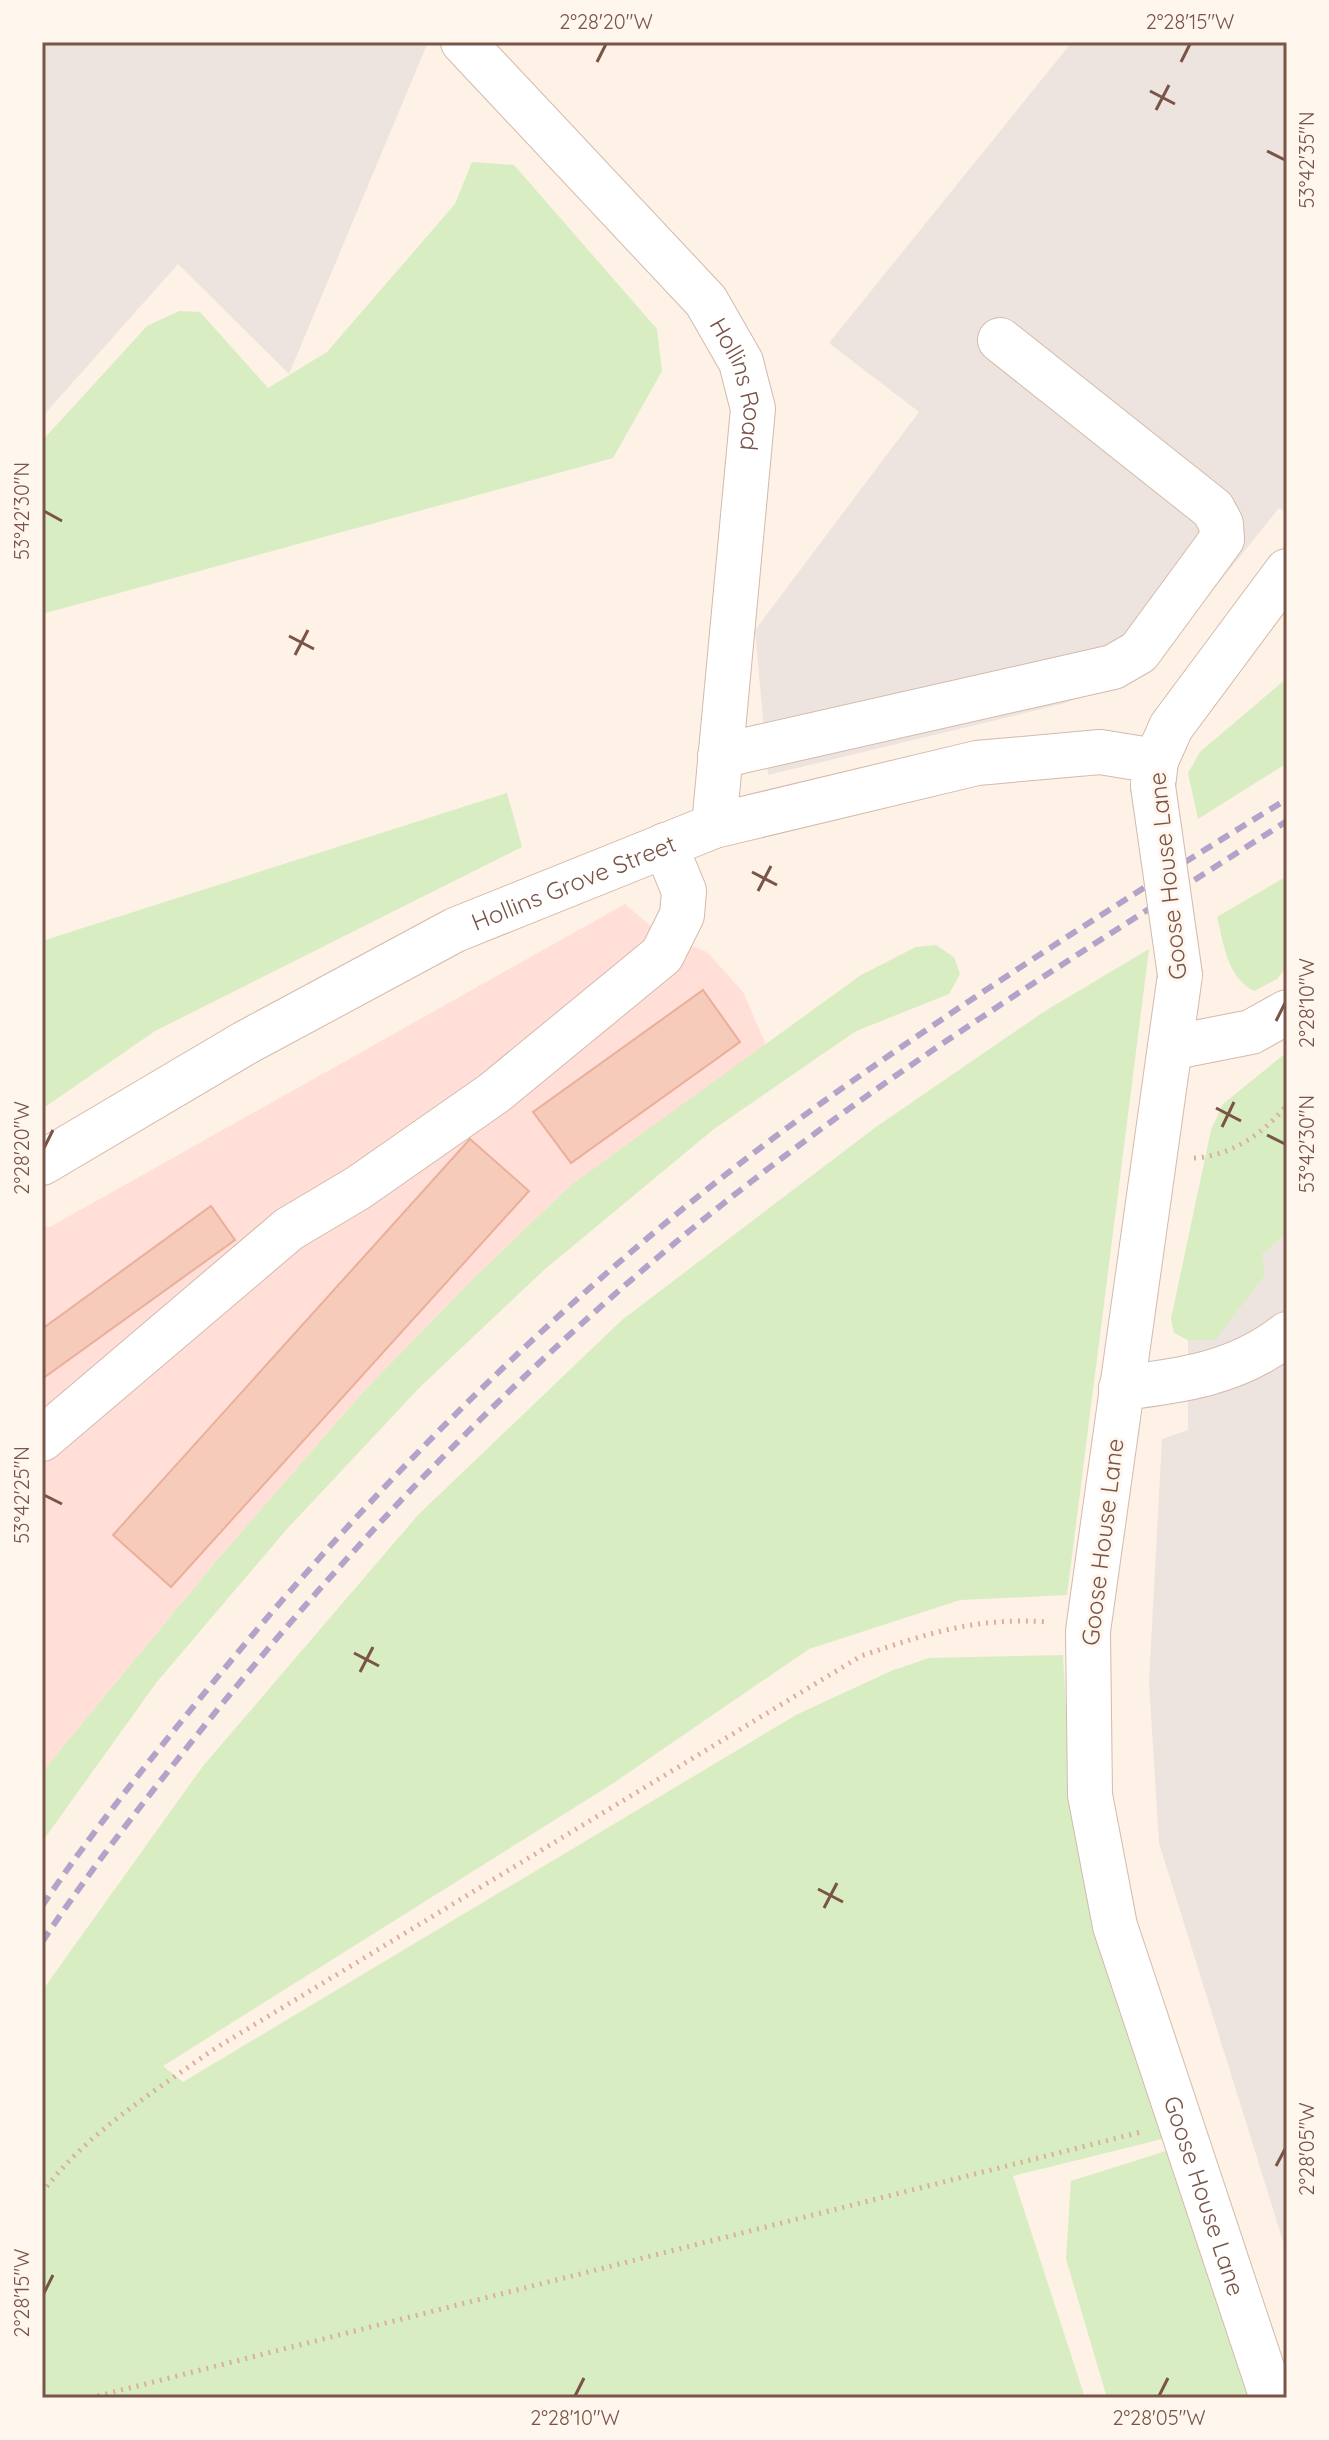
<svg xmlns="http://www.w3.org/2000/svg" width="1329" height="2440" font-family="Quicksand,sans-serif">
	<style>
		.commercial { fill: #ffdfd8 }
		.industrial { fill: #eee4df }
		.green { fill: #d8edc2 }
		.building { fill: #f6cbba; stroke: #eaaf99; stroke-width: 2 }
		.lines { fill: none; stroke-linecap: round; stroke-linejoin: round }
		.minor-casing { stroke: #d3baac; stroke-width: 46 }
		.path { stroke: #dbae9d; stroke-width: 5; stroke-dasharray: 2 6; stroke-linecap: butt }
		.minor { stroke: #fff; stroke-width: 44 }
		.rail { stroke: #b3a2c9; stroke-width: 6; stroke-dasharray: 12 8; stroke-linecap: butt }
		.minor-bridge-casing { stroke: #d3baac; stroke-width: 46; stroke-linecap: butt }
		.minor-bridge { stroke: #fff; stroke-width: 44 }
		.ticks { fill: none; stroke: #795447; stroke-width: 3 }
		.labels { text-anchor: middle; dominant-baseline: central; stroke-width: 6; stroke-linejoin: round; paint-order: stroke }
		.street-label { font-size: 24px; fill: #795447; stroke: #fff6ed }
		.neatline { fill: none; stroke: #795447; stroke-width: 3 }
		.ticks-label { font-size: 20px; text-anchor: middle; fill: #795447 }
	</style>
	<rect width="100%" height="100%" fill="#fef1e5"/>
	<path class="commercial" d="M 625,904 L 656,931 L 707,952 L 743,992 L 766,1045 L 571,1185 L 476,1276 L 363,1392 L 218,1559 L 42,1772 L 42,1227 L 50,1227 Z"/>
	<g class="industrial">
		<path d="M 42,42 L 428,42 L 289,374 L 178,264 L 42,417 Z"/>
		<path d="M 1072,42 L 1287,42 L 1287,513 L 1279,508 L 1176,636 L 1135,678 L 1062,704 L 768,775 L 755,630 L 919,412 L 829,343 Z"/>
		<path d="M 1287,1233 L 1287,2254 L 1159,1843 L 1149,1682 L 1162,1439 L 1188,1430 L 1188,1340 L 1215,1340 L 1262,1255 Z"/>
	</g>
	<g class="green">
		<path d="M 472,162 L 514,165 L 657,329 L 662,371 L 613,458 L 42,614 L 42,441 L 147,326 L 179,311 L 200,312 L 268,388 L 327,352 L 455,204 Z"/>
		<path d="M 1287,678 L 1287,763 L 1198,819 L 1188,773 L 1200,752 Z"/>
		<path d="M 507,793 L 522,847 L 155,1031 L 42,1109 L 42,941 Z"/>
		<path d="M 1287,876 L 1287,966 L 1277,979 L 1254,991 C 1227,977 1224,945 1217,917 Z"/>
		<path d="M 936,945 L 954,957 L 960,974 L 949,994 L 856,1031 L 714,1129 L 544,1270 L 420,1387 L 286,1530 L 156,1683 L 42,1842 L 42,1772 L 218,1559 L 363,1392 L 476,1276 L 571,1185 L 861,975 L 916,947 Z"/>
		<path d="M 1149,949 L 1067,1595 L 960,1600 L 809,1649 L 612,1784 L 163,2066 L 183,2082 L 796,1715 L 891,1671 L 929,1658 L 1063,1655 L 1070,1777 L 1170,2137 L 1013,2176 L 1085,2398 L 42,2398 L 42,1991 L 203,1766 L 418,1515 L 622,1320 L 876,1127 L 1045,1011 Z"/>
		<path d="M 1287,1052 L 1287,1233 L 1262,1255 L 1265,1275 L 1215,1340 L 1188,1340 L 1174,1333 L 1171,1319 L 1211,1130 L 1223,1104 Z"/>
		<path d="M 1166,2151 L 1252,2398 L 1107,2398 L 1066,2259 L 1071,2181 Z"/>
	</g>
	<g class="building">
		<path d="M 703,990 L 740,1042 L 571,1163 L 533,1112 Z"/>
		<path d="M 470,1139 L 529,1191 L 171,1587 L 113,1535 Z"/>
		<path d="M 211,1206 L 235,1240 L 42,1379 L 42,1329 Z"/>
	</g>
	<g class="lines">
		<defs>
			<g id="minor">
				<path id="s1" d="M 463,42 L 706,301 L 741,362 L 753,409 L 714,826"/>
				<path d="M 720,756 L 1113,667 L 1139,652 L 1222,539 L 1221,524 L 1213,509 L 1000,340"/>
				<path d="M 1153,786 L 1156,761 L 1171,727 L 1287,571"/>
				<path id="s2" d="M 1180,975 L 1088,1631 L 1090,1795 L 1115,1926 L 1272,2398"/>
				<path d="M 1170,1048 L 1251,1032 L 1287,1012"/>
				<path id="s3" d="M 42,1163 L 245,1043 L 455,930 L 714,826 L 977,763 L 1100,752 L 1156,761"/>
				<path d="M 1121,1388 C 1181,1381 1238,1373 1287,1334"/>
				<path d="M 42,1439 L 289,1229 L 358,1188 L 494,1093 L 662,955 L 682,915 L 684,891 L 665,845"/>
			</g>
		</defs>
		<use href="#minor" class="minor-casing"/>
		<g class="path">
			<path d="M 1194,1158 C 1231,1156 1263,1134 1287,1105"/>
			<path d="M 42,2193 C 86,2133 151,2094 211,2051 L 861,1656 C 929,1633 976,1617 1048,1622"/>
			<path d="M 90,2398 L 1141,2132"/>
		</g>
		<use href="#minor" class="minor"/>
		<g class="rail">
			<path d="M 42,1906 C 94,1829 152,1757 211,1685 C 388,1468 592,1267 820,1104 C 971,996 1129,896 1287,799"/>
			<path d="M 42,1942 C 92,1867 148,1796 205,1725 C 366,1525 548,1339 752,1181 C 922,1049 1106,937 1287,821"/>
		</g>
		<defs>
			<path id="minor-bridge" d="M 1153,786 L 1180,975"/>
		</defs>
		<use href="#minor-bridge" class="minor-bridge-casing"/>
		<use href="#minor-bridge" class="minor-bridge"/>
	</g>
	<path class="ticks" d="M 597,62 L 606,44M 1181,62 L 1190,44M 1150,91 L 1175,104M 1156,110 L 1169,85M 1267,151 L 1285,160M 44,511 L 62,521M 289,636 L 314,649M 295,655 L 308,630M 752,872 L 777,885M 758,891 L 771,866M 1276,1021 L 1285,1003M 1216,1108 L 1241,1121M 1222,1127 L 1234,1102M 1267,1135 L 1285,1144M 44,1148 L 53,1130M 44,1495 L 62,1504M 354,1653 L 379,1666M 360,1672 L 373,1647M 818,1889 L 843,1902M 824,1908 L 837,1883M 1276,2166 L 1285,2149M 44,2293 L 53,2275M 575,2396 L 584,2378M 1159,2396 L 1168,2378"/>
	<g class="labels">
		<g class="street-label">
			<text stroke="none"><textPath href="#s1" startOffset="446">Hollins Road</textPath></text>
			<text transform="translate(1167 876) rotate(-96)">Goose House Lane</text>
			<text stroke="none"><textPath href="#s3" startOffset="602">Hollins Grove Street</textPath></text>
			<text transform="translate(1102 1542) rotate(-83)">Goose House Lane</text>
			<text stroke="none"><textPath href="#s2" startOffset="1244">Goose House Lane</textPath></text>
		</g>
	</g>
	<rect width="1329" height="2440" fill="none" stroke="#fff6ed" stroke-width="88"/>
	<rect x="44" y="44" width="1241" height="2352" class="neatline"/>
	<g class="ticks-label">
		<text x="606" y="29">2°28'20"W</text>
		<text x="1190" y="29">2°28'15"W</text>
		<text transform="translate(1307 160) rotate(-90)" y="7">53°42'35"N</text>
		<text transform="translate(22 511) rotate(-90)" y="7">53°42'30"N</text>
		<text transform="translate(1307 1003) rotate(-90)" y="7">2°28'10"W</text>
		<text transform="translate(1307 1144) rotate(-90)" y="7">53°42'30"N</text>
		<text transform="translate(22 1148) rotate(-90)" y="7">2°28'20"W</text>
		<text transform="translate(22 1495) rotate(-90)" y="7">53°42'25"N</text>
		<text transform="translate(1307 2149) rotate(-90)" y="7">2°28'05"W</text>
		<text transform="translate(22 2293) rotate(-90)" y="7">2°28'15"W</text>
		<text x="575" y="2425">2°28'10"W</text>
		<text x="1159" y="2425">2°28'05"W</text>
	</g>
</svg>
